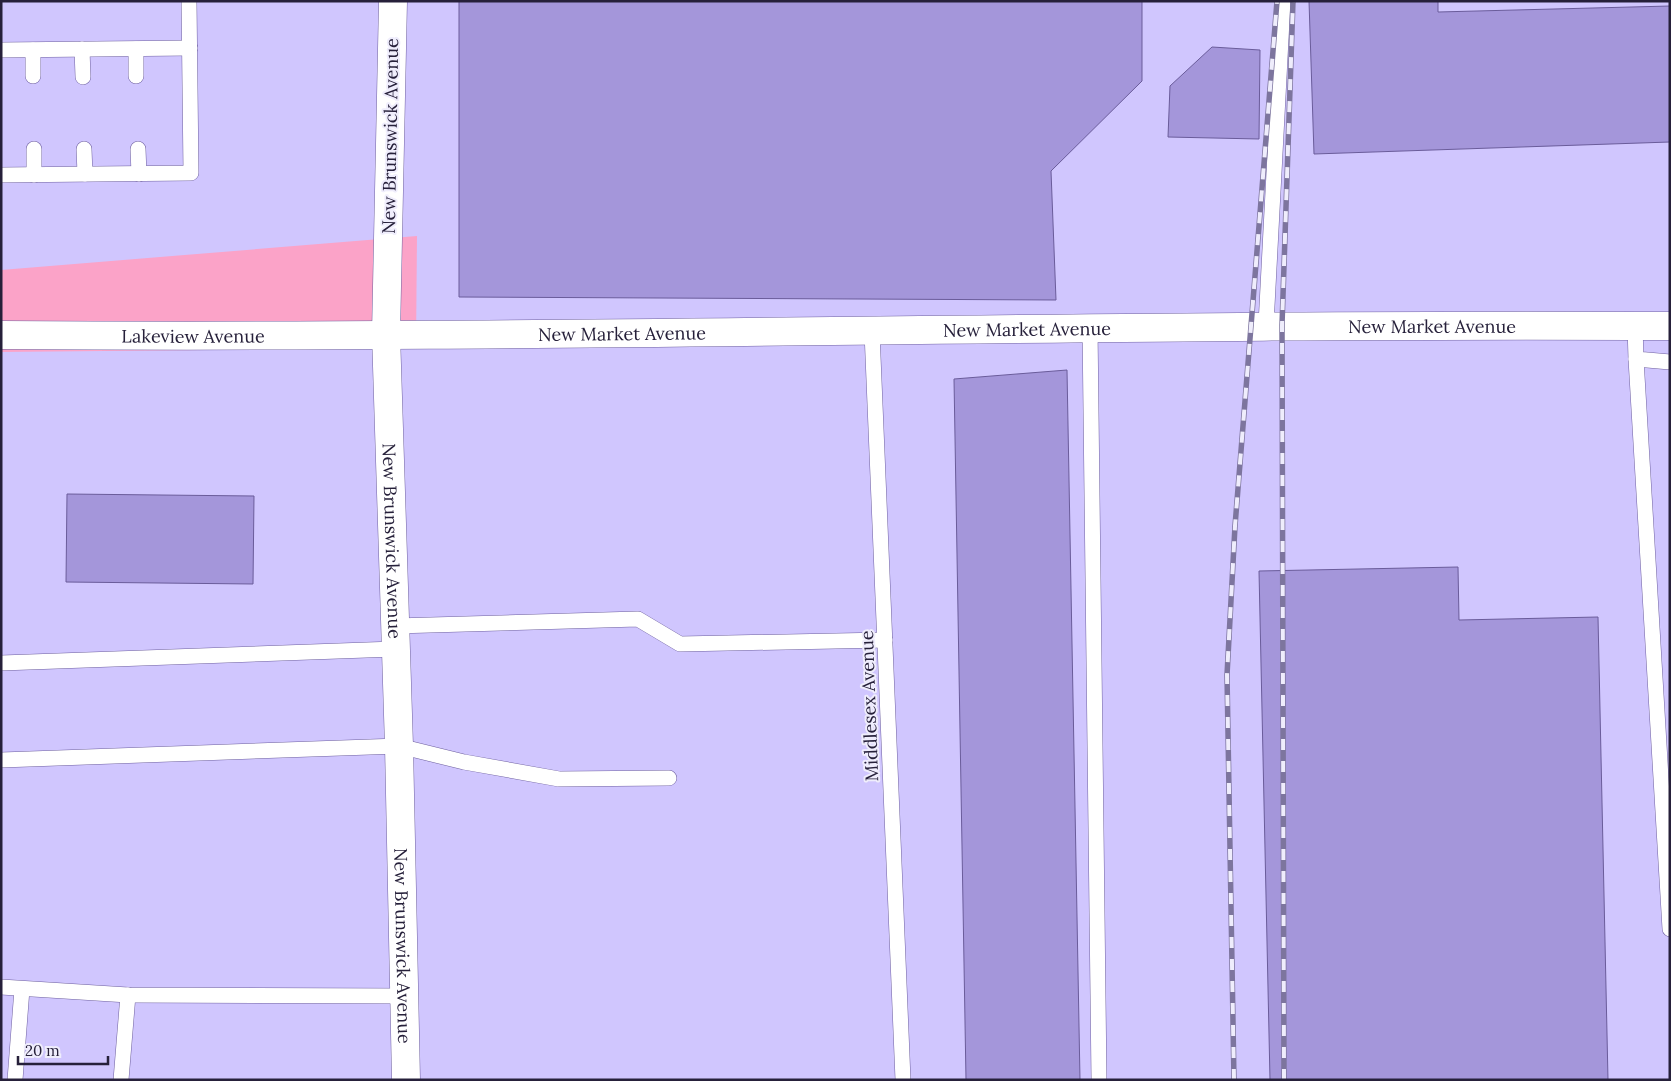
<svg xmlns="http://www.w3.org/2000/svg" width="1671" height="1081" font-family="Lora,serif">
	<style>
		.green { fill: #fba3c8 }
		.building { fill: #a496da; stroke: #6a5c9a }
		.lines { fill: none; stroke-linecap: round; stroke-linejoin: round }
		.lane-casing { stroke: #6f61a0; stroke-width: 16 }
		.secondary-casing { stroke: #6f61a0; stroke-width: 29 }
		.lane { stroke: #fff; stroke-width: 15 }
		.secondary { stroke: #fff; stroke-width: 28 }
		.rail-casing { stroke: #7d759e; stroke-width: 5.5 }
		.rail { stroke: #efedfc; stroke-width: 4; stroke-dasharray: 11; stroke-linecap: butt }
		.labels { text-anchor: middle; dominant-baseline: central; stroke-width: 4; stroke-linejoin: round; paint-order: stroke }
		.street-label { font-size: 18px; fill: #26203a; stroke: #efedfc }
	</style>
	<rect width="100%" height="100%" fill="#d0c6fe"/>
	<path class="green" d="M 417,236 L 416,348 L 1,352 L 1,270 Z"/>
	<g class="building">
		<path d="M 459,1 L 1142,1 L 1142,81 L 1051,171 L 1056,300 L 459,297 Z"/>
		<path d="M 1309,1 L 1438,1 L 1438,12 L 1670,6 L 1670,142 L 1314,154 Z"/>
		<path d="M 1212,47 L 1260,50 L 1259,139 L 1168,137 L 1170,86 Z"/>
		<path d="M 1067,370 L 1080,1080 L 966,1080 L 954,379 Z"/>
		<path d="M 67,494 L 254,496 L 253,584 L 66,582 Z"/>
		<path d="M 1458,567 L 1459,620 L 1598,617 L 1608,1080 L 1270,1080 L 1259,571 Z"/>
	</g>
	<g class="lines">
		<defs>
			<g id="lane">
				<path d="M 82,49 L 83,77"/>
				<path d="M 136,49 L 136,76"/>
				<path d="M 1,50 L 190,48"/>
				<path d="M 33,50 L 33,76"/>
				<path d="M 34,149 L 34,175"/>
				<path d="M 84,149 L 85,174"/>
				<path d="M 138,149 L 139,174"/>
				<path d="M 1,175 L 191,173 L 189,1"/>
				<path d="M 1266,325 L 1283,1"/>
				<path d="M 1635,326 L 1636,359 L 1670,362"/>
				<path d="M 1090,327 L 1099,1080"/>
				<path d="M 872,332 L 903,1080"/>
				<path d="M 1636,359 L 1670,929"/>
				<path d="M 395,626 L 638,619 L 680,644 L 885,640"/>
				<path d="M 1,663 L 395,649"/>
				<path d="M 1,760 L 399,746 L 464,762 L 559,779 L 669,778"/>
				<path d="M 1,987 L 128,995 L 405,996"/>
				<path d="M 15,1080 L 22,989"/>
				<path d="M 121,1080 L 128,995"/>
			</g>
			<g id="secondary">
				<path id="s1" d="M 393,1 L 386,334 L 399,746 L 406,1080"/>
				<path id="s2" d="M 1,335 C 557,339 1114,323 1670,326"/>
			</g>
		</defs>
		<use href="#lane" class="lane-casing"/>
		<use href="#secondary" class="secondary-casing"/>
		<use href="#lane" class="lane"/>
		<use href="#secondary" class="secondary"/>
		<defs>
			<g id="rail">
				<path d="M 1234,1080 L 1227,675 L 1235,526 L 1277,1"/>
				<path d="M 1284,1080 L 1282,325 L 1293,1"/>
			</g>
		</defs>
		<use href="#rail" class="rail-casing"/>
		<use href="#rail" class="rail"/>
	</g>
	<g class="labels">
		<g class="street-label">
			<text transform="translate(390 136) rotate(-89)">New Brunswick Avenue</text>
			<text stroke="none"><textPath href="#s2" startOffset="1431">New Market Avenue</textPath></text>
			<text stroke="none"><textPath href="#s2" startOffset="1026">New Market Avenue</textPath></text>
			<text stroke="none"><textPath href="#s2" startOffset="621">New Market Avenue</textPath></text>
			<text stroke="none"><textPath href="#s2" startOffset="192">Lakeview Avenue</textPath></text>
			<text stroke="none"><textPath href="#s1" startOffset="540">New Brunswick Avenue</textPath></text>
			<text transform="translate(869 706) rotate(-92)">Middlesex Avenue</text>
			<text stroke="none"><textPath href="#s1" startOffset="945">New Brunswick Avenue</textPath></text>
		</g>
	</g>
	<rect width="1671" height="1081" fill="none" stroke="#26203a" stroke-width="5"/>
	<path d="M18 1056v8h90v-8" fill="none" stroke="#26203a" stroke-width="2.5"/>
	<text x="25" y="1056" font-size="15" fill="#26203a" stroke="#efedfc" stroke-width="4" paint-order="stroke">20 m</text>
</svg>
